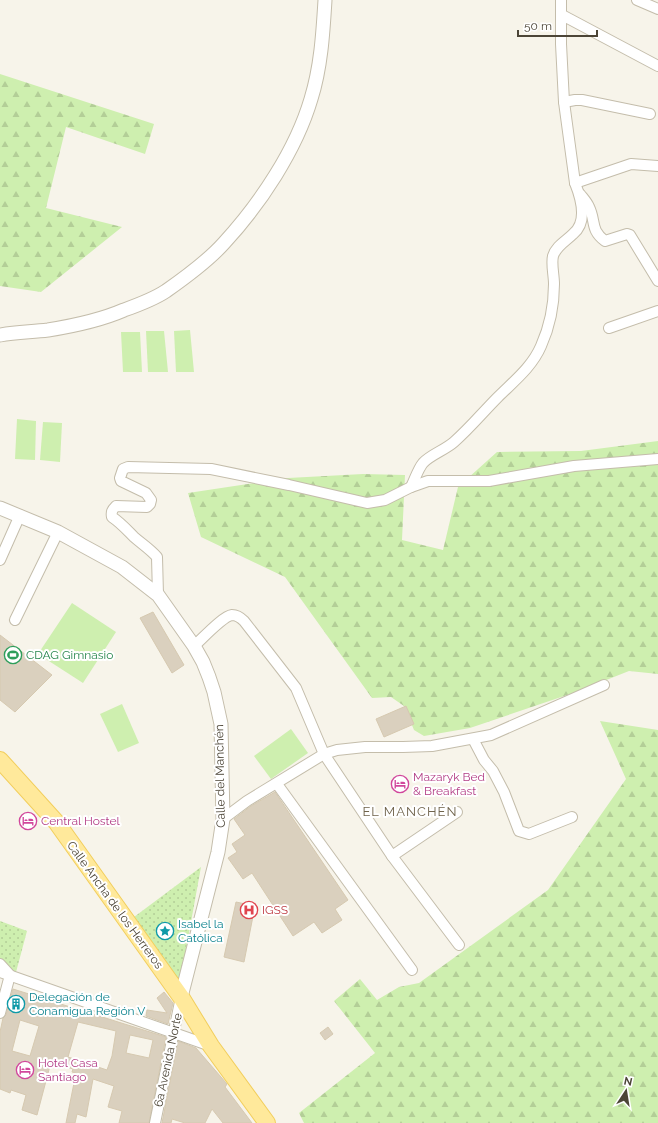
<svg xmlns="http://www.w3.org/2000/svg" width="658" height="1123" font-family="Raleway,sans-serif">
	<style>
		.forest { fill: url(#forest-firs) }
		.park { fill: url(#park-dots) }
		.pitch { fill: #ceefaf }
		.building { fill: #dad0be; stroke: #d6c9b0; fill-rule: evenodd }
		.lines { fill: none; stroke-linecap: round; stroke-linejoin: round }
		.minor-casing { stroke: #c4bdab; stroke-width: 12 }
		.tertiary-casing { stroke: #c4bdab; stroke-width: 15 }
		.primary-casing { stroke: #f2ce5c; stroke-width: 18 }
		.minor { stroke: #fff; stroke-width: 10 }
		.tertiary { stroke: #fff; stroke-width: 13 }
		.primary { stroke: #ffe99b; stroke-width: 16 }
		.labels { text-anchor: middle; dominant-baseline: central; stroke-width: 4; stroke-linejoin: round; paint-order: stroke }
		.leisure-label { font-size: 12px; fill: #27864d; stroke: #fff; text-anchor: start }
		.street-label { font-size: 12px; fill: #4c4537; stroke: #fff }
		.hotel-label { font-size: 12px; fill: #b23c85; stroke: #fff; text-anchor: start }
		.health-label { font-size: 12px; fill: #be3a42; stroke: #fff; text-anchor: start }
		.culture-label { font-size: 12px; fill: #0d838f; stroke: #fff; text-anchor: start }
		.neighbourhood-label { font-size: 13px; letter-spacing: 1px; fill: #70644c; stroke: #fff }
	</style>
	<defs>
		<pattern id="forest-firs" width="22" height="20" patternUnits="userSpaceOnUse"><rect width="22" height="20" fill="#ceefaf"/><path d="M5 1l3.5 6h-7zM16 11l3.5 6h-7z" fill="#b3ce97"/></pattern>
		<pattern id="park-dots" width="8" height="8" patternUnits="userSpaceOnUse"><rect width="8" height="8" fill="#ceefaf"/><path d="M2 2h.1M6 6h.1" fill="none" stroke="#b3ce97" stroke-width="1.8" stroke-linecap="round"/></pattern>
	</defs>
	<rect width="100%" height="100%" fill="#f7f4ea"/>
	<g class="forest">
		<path d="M 0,74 L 154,124 L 145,154 L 66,127 L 46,208 L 122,227 L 41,292 L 0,286 Z"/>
		<path d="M 658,441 L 658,674 L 629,671 L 576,692 L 470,728 L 424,736 L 414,730 L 404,706 L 391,697 L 372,698 L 285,577 L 201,537 L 188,493 L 288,478 L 363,474 L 405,475 L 402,540 L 443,550 L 458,487 L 497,452 L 581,451 Z"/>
		<path d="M 600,721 L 658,730 L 658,1123 L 304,1123 L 299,1113 L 375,1053 L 334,1001 L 360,979 L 377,1000 L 399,987 L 419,983 L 548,890 L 626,779 Z"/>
	</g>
	<g class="park">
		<path d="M 201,867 L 179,988 L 134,917 Z"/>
		<path d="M 0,921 L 27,931 L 15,976 L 0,960 Z"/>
	</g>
	<g class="pitch">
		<path d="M 190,330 L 194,372 L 176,372 L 174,331 Z"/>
		<path d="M 146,331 L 164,331 L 168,372 L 148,372 Z"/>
		<path d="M 121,332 L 140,332 L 142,372 L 123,372 Z"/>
		<path d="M 17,419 L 36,421 L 35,460 L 15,459 Z"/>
		<path d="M 43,422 L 62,423 L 60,462 L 40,460 Z"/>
		<path d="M 72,603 L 116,632 L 83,683 L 38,654 Z"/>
		<path d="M 122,704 L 139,743 L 118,752 L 100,714 Z"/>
		<path d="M 291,729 L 308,753 L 271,779 L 254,756 Z"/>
	</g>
	<g class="building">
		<path d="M 153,612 L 184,665 L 172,673 L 140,618 Z"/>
		<path d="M 0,635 L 52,675 L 15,712 L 0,700 Z"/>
		<path d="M 406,706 L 414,724 L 384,737 L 376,719 Z"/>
		<path d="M 275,792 L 348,900 L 335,909 L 342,920 L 322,933 L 314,922 L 293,936 L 252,873 L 243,879 L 228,858 L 237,852 L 232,844 L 245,835 L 234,819 L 251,806 Z"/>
		<path d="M 236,902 L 255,906 L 244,962 L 224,957 Z"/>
		<path d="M 13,989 L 166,1037 L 149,1123 L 119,1123 L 122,1111 L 108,1107 L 114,1086 L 93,1079 L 86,1117 L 77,1114 L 75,1123 L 66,1123 L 76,1073 L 72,1072 L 73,1069 L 51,1062 L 37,1115 L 22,1110 L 26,1095 L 11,1090 L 10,1093 L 0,1089 L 0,1032 L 3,1018 L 6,1015 ZM 20,1020 L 39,1026 L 30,1056 L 12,1051 ZM 78,1022 L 116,1031 L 112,1056 L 107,1070 L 68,1057 ZM 130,1035 L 153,1040 L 149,1058 L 126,1053 Z"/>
		<path d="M 164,992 L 173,1003 L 168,1024 L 146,1016 L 147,1010 L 167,1013 L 157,998 Z"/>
		<path d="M 328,1027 L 333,1034 L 325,1040 L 320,1033 Z"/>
		<path d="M 178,1041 L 196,1048 L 227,1084 L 225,1087 L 252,1123 L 223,1123 L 212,1109 L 205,1123 L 185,1123 L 172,1119 L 171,1123 L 162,1123 Z"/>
	</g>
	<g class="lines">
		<defs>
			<g id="minor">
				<path d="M 637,0 L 658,9"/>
				<path d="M 562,15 L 658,66"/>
				<path d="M 564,102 L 575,100 L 582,100 L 650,114"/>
				<path d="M 575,183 L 631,164 L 658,166"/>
				<path d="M 580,194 C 583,198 587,202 589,207 C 596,221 590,230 605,241 L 627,234 L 630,235 L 658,281"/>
				<path d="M 609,328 L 658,311"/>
				<path d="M 411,487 C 415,479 418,469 423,463 C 430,455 445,450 454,442 C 470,428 483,412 498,397 C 514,381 532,367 541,346 C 550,326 554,305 554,284 C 554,275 551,264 553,256 C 556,246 566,241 573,234 C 588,222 581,198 575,183 L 564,102 L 561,44 L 561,0"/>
				<path d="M 0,560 L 20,515"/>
				<path d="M 158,595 L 157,557 C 150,549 142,544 134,537 C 127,530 121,523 112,517 C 111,512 112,510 116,506 L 147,507 L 150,504 L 151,500 L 146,493 L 121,481 L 120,478 L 123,469 L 128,467 L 211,469 L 289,485 L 367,503 L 385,500 L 411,487 L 428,481 L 489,481 L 574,466 L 658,459"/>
				<path d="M 15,620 L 58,532"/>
				<path d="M 194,646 C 202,639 223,616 232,615 C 237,615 241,618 244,621 L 296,688 L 324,754 L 392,856 L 459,945"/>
				<path d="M 473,739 L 484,760 L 493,771 L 504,792 L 519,831 L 529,834 L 572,817"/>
				<path d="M 277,784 L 412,970"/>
				<path d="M 223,819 L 247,801 L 324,754 L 337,750 L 365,747 L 403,747 L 432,746 L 491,735 L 604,685"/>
				<path d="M 392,856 L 457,812"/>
				<path d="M 0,964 L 10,975 L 0,1013"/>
				<path d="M 0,972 L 211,1046"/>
				<path d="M 155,1123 L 181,997"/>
			</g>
			<g id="tertiary">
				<path d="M 0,335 C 16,332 32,332 48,330 C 73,326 101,320 124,310 C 138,305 154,299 166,291 C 186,277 208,261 224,243 C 260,204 296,150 311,99 C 321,67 323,33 325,0"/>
				<path d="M 0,508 L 58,532 L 122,567 L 158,595 L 194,646 L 203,662 L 209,677 L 214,692 L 221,724 L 223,819 L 218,852 L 181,997"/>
			</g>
			<path id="primary" d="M 0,760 L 57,823 L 181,997 L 211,1046 L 267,1123"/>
		</defs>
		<use href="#minor" class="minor-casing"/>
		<use href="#tertiary" class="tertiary-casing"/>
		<use href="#primary" class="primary-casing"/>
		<use href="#minor" class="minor"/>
		<use href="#tertiary" class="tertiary"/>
		<use href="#primary" class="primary"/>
	</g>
	<defs>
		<symbol id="stadium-ring" viewBox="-11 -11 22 22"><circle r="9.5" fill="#fff" stroke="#2e9e5b" stroke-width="1.5"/><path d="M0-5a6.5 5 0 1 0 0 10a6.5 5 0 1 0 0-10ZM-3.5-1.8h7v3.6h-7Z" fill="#2e9e5b"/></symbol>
		<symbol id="hotel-ring" viewBox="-11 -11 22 22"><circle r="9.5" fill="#fff" stroke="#d1479c" stroke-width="1.5"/><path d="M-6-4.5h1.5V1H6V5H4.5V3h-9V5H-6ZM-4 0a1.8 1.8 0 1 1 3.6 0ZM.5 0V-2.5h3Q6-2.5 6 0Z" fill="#d1479c"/></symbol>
		<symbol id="hospital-ring" viewBox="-11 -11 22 22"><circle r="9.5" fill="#fff" stroke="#e0444e" stroke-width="1.5"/><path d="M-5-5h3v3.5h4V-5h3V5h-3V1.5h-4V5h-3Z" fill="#e0444e"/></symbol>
		<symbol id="sight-ring" viewBox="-11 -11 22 22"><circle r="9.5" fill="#fff" stroke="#0f9aa8" stroke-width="1.5"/><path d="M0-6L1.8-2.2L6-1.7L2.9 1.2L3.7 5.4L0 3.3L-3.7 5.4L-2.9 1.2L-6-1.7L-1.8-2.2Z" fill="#0f9aa8"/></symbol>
		<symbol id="building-ring" viewBox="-11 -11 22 22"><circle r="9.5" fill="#fff" stroke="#0f9aa8" stroke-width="1.5"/><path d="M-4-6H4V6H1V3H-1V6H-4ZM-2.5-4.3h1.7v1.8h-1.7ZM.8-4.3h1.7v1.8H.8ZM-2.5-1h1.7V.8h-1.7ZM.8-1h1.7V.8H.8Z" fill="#0f9aa8"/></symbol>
	</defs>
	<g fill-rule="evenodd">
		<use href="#stadium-ring" x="3" y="645" width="20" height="20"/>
		<use href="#hotel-ring" x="390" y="774" width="20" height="20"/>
		<use href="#hotel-ring" x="18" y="811" width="20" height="20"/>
		<use href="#hospital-ring" x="239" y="900" width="20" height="20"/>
		<use href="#sight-ring" x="155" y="921" width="20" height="20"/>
		<use href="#building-ring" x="6" y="994" width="20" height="20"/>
		<use href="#hotel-ring" x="15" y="1060" width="20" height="20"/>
	</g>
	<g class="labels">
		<g class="leisure-label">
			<text x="26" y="655">CDAG Gimnasio</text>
		</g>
		<g class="street-label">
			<text transform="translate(220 776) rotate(-91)">Calle del Manchén</text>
			<text transform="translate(115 905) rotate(54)">Calle Ancha de los Herreros</text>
			<text transform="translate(168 1060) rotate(-78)">6a Avenida Norte</text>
		</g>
		<g class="hotel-label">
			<text x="413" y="777">Mazaryk Bed<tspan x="413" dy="14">&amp; Breakfast</tspan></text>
			<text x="41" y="821">Central Hostel</text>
			<text x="38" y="1063">Hotel Casa<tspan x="38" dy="14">Santiago</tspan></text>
		</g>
		<g class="health-label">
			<text x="262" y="910">IGSS</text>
		</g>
		<g class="culture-label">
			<text x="178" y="924">Isabel la<tspan x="178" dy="14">Católica</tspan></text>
			<text x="29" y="997">Delegación de<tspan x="29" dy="14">Conamigua Región V</tspan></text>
		</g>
		<g class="neighbourhood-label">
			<text x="410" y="811">EL MANCHÉN</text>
		</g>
	</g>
	<g transform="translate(626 1091) rotate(12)" stroke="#ffffff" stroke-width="3" paint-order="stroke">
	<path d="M0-3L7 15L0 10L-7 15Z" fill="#4c4537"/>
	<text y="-6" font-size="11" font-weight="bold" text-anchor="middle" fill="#4c4537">N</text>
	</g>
	<path d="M518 30v6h79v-6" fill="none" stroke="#4c4537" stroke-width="2"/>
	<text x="524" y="30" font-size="12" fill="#4c4537" stroke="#ffffff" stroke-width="3" paint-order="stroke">50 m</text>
</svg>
